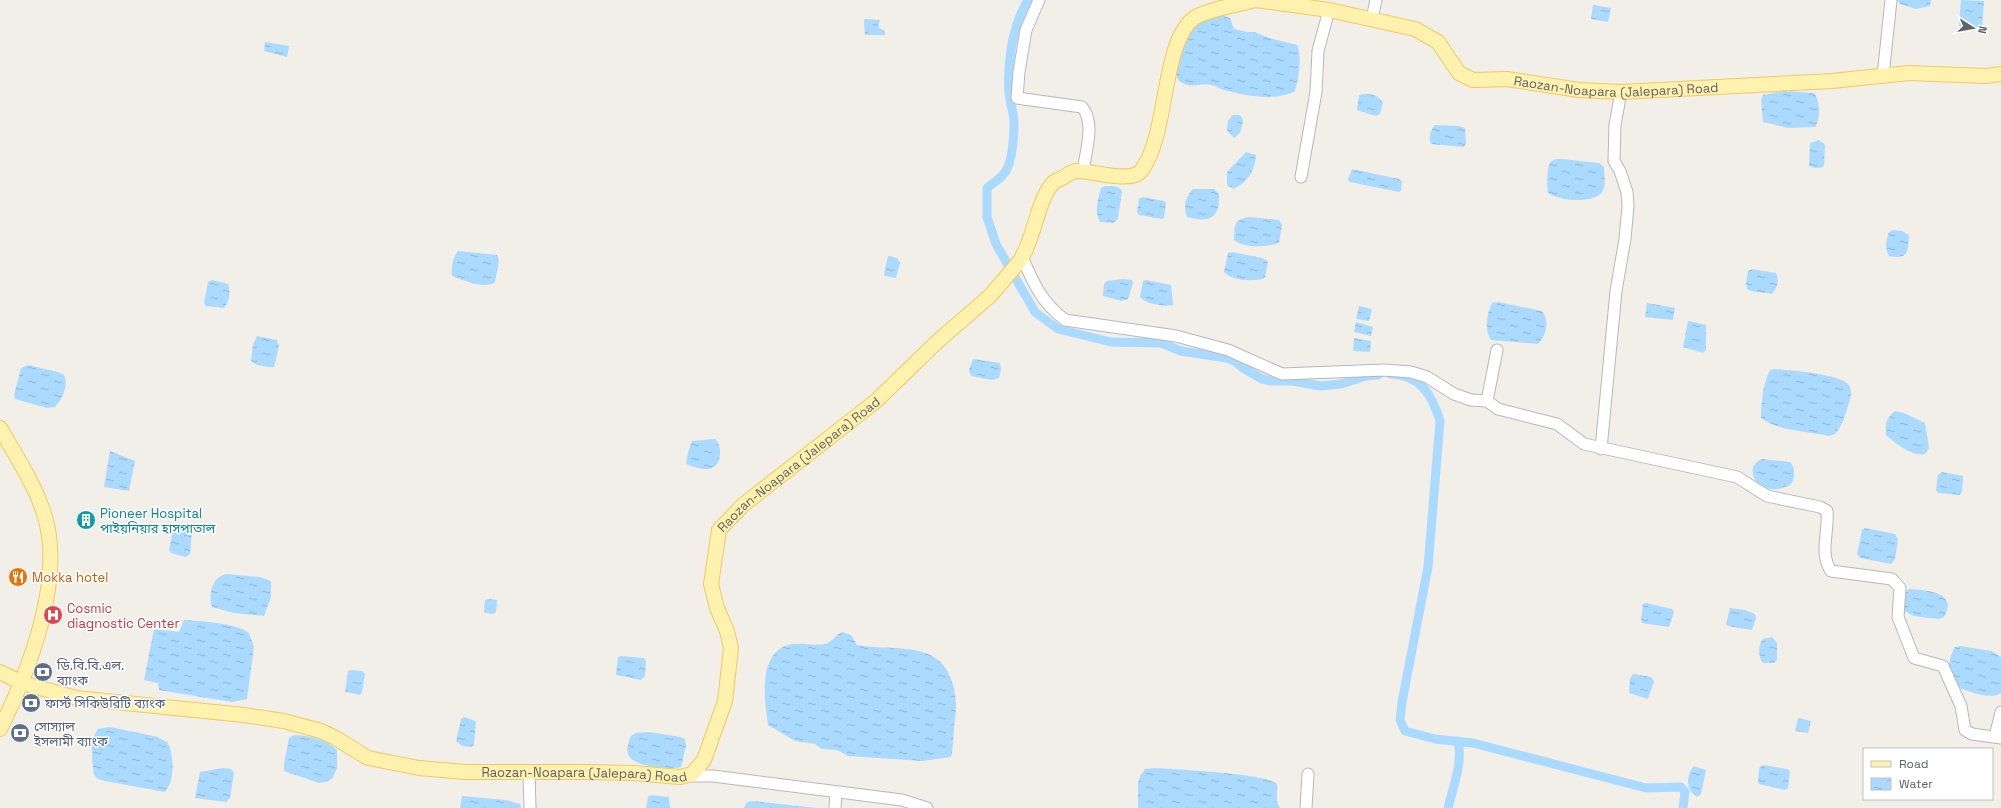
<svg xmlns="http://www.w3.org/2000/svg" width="2001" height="808" font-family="'Space Grotesk','Noto Sans Bengali',sans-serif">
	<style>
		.water { fill: url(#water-ripples) }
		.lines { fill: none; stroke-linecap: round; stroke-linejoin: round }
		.canal { stroke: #aadaff; stroke-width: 9 }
		.minor-casing { stroke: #b5b8bc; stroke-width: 13 }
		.major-casing { stroke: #f2c960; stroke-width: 16 }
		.minor { stroke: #fff; stroke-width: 11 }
		.major { stroke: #fff2af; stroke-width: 14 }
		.labels { text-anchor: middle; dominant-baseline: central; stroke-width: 3; stroke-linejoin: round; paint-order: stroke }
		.street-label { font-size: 13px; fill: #5f6368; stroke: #fff }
		.culture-label { font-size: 13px; fill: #0d838f; stroke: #fff; text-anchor: start }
		.food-label { font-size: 13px; fill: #c56008; stroke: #fff; text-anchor: start }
		.health-label { font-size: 13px; fill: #be3a42; stroke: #fff; text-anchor: start }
		.service-label { font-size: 13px; fill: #4e5e75; stroke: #fff; text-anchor: start }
	</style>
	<defs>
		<pattern id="water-ripples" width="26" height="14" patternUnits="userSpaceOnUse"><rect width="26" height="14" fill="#aadaff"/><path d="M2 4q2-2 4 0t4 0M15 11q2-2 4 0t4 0" fill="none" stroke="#8eb4d2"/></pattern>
	</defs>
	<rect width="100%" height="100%" fill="#f1efe8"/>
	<g class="water">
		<path d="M 1897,0 L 1931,0 L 1930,6 L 1916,9 L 1900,4 Z"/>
		<path d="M 1961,0 L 1984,1 L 1982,29 L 1961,28 L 1959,26 Z"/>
		<path d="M 1593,5 L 1611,8 L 1608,22 L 1591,19 Z"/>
		<path d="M 1222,15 L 1230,18 L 1234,29 L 1247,32 L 1254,32 L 1269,38 L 1297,45 C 1302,53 1299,84 1294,92 C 1271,101 1247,96 1224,90 C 1220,89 1216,86 1212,85 C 1201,82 1192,90 1179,81 C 1175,74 1177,68 1179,60 C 1184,35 1195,19 1222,15 Z"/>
		<path d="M 866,19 L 880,20 L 878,27 L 885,31 L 885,35 L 865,35 L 864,20 Z"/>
		<path d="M 265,42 L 289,46 L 287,57 L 264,51 Z"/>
		<path d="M 1784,91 L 1814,93 C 1820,100 1821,119 1815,127 L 1788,128 L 1763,122 L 1761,100 L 1763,95 Z"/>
		<path d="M 1362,94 C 1371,94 1378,94 1383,103 L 1380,114 L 1376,116 L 1357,110 L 1359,95 Z"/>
		<path d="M 1233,115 L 1239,115 L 1242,117 L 1243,122 L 1240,133 L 1234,138 L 1227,131 L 1228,121 Z"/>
		<path d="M 1435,125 L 1459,126 L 1465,128 L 1466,143 L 1464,147 L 1431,144 C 1428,138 1430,130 1435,125 Z"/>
		<path d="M 1819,140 L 1825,145 L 1824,166 C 1820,169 1813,168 1809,166 L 1810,143 Z"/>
		<path d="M 1246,152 L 1256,155 C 1255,171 1247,183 1233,189 L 1227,185 L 1227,172 Z"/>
		<path d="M 1562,159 L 1599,163 L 1604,167 C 1604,176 1607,185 1602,192 C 1593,204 1559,201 1548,193 C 1547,187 1546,164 1552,161 C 1554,159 1559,159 1562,159 Z"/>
		<path d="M 1352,169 L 1399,179 L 1402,181 L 1401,191 L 1399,192 L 1350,182 L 1348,179 Z"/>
		<path d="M 1105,186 C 1112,186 1118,185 1122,191 L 1118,219 L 1113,223 L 1100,222 C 1094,213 1098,198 1101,188 Z"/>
		<path d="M 1193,189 L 1214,189 L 1219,194 C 1220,219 1209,223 1187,217 C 1183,207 1185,197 1193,189 Z"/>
		<path d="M 1143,197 L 1164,201 L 1166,203 L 1164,218 L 1162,219 L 1139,215 L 1137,212 L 1139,199 Z"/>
		<path d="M 1249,217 L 1279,220 L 1282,225 L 1279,243 C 1266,247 1245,249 1234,240 C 1235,226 1232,220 1249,217 Z"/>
		<path d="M 1893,230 L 1902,231 L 1909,235 C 1908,251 1909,260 1889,256 C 1884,247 1886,241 1889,232 Z"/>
		<path d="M 458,251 L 497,255 L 499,260 L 495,282 C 485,290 463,280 452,276 C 451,267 453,257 458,251 Z"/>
		<path d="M 1232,252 L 1262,258 L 1268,261 L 1265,278 C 1254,282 1232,281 1224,272 L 1228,253 Z"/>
		<path d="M 888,256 L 897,258 L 900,263 L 896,278 L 885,276 L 884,274 Z"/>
		<path d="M 1752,269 L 1776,273 C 1780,281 1777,287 1772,294 L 1750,291 L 1747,289 L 1746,284 L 1748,271 Z"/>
		<path d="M 1123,279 L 1132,280 L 1133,283 L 1128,299 L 1121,301 L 1103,296 L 1104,284 L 1107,281 Z"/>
		<path d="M 212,280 L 228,284 C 231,292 229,302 224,308 L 206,306 L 204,303 L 208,282 Z"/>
		<path d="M 1146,280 L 1171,285 L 1173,305 C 1164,307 1146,304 1140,297 L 1143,281 Z"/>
		<path d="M 1498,302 L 1542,311 C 1550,321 1546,336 1538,344 L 1491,340 C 1484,330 1487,313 1492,303 Z"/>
		<path d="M 1647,303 L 1675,308 L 1673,320 L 1645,317 Z"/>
		<path d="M 1359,306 L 1372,309 L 1369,321 L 1356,319 Z"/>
		<path d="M 1688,321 L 1706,325 L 1706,350 L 1703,353 L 1683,347 Z"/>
		<path d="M 1356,322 L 1373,327 L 1371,336 L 1354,332 Z"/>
		<path d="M 257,336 L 277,340 L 279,346 L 274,367 C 267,367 256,366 251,361 L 253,344 Z"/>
		<path d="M 1354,338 L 1371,341 L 1370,352 L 1353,351 Z"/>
		<path d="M 973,359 L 1000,363 L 1001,369 L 999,378 L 992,380 L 971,376 L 969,370 Z"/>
		<path d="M 28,365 L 58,372 L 64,375 C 69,386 62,399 55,407 L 47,408 L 15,399 L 14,395 L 21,368 Z"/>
		<path d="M 1775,369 C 1789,370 1841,374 1849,385 C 1853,391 1850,400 1848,406 C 1845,417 1842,426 1835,434 L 1829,436 C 1808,431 1777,431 1761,418 C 1761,403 1763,383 1770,370 Z"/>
		<path d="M 1895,411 L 1904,413 L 1925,423 L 1929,448 L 1925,454 C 1912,457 1895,443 1886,435 C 1885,424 1886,418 1895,411 Z"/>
		<path d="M 715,439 C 722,444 722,462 714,467 C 705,472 694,467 686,464 L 688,452 L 692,441 Z"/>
		<path d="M 110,451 L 135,461 L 129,491 L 104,487 Z"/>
		<path d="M 1762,459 L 1790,462 C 1794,466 1794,470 1794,476 C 1793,483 1791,485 1785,487 C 1756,498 1742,466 1762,459 Z"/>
		<path d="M 1942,472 L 1963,476 L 1962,492 L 1960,495 L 1938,493 L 1936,490 L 1938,475 Z"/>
		<path d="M 175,528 L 192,531 L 190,554 L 186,557 L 171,553 L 169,550 L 173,530 Z"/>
		<path d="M 1865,528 L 1895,534 L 1898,539 L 1895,559 L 1891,564 L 1860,558 L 1857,554 L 1862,530 Z"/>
		<path d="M 227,574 L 260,577 L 271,581 L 271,597 L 264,616 L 233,613 L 212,607 C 208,594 212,576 227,574 Z"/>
		<path d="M 1909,589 C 1926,590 1959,592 1944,617 L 1939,619 C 1927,617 1912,619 1903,609 L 1905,594 Z"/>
		<path d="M 491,599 L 497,600 L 496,612 L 493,614 L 484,612 L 485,600 Z"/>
		<path d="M 1646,603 L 1672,609 L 1674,612 L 1669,627 L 1642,623 L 1641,619 L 1643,604 Z"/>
		<path d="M 1730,608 L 1745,610 L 1755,614 L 1756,618 L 1752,630 L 1728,626 L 1726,624 Z"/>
		<path d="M 184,620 C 201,621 236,623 249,633 L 254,647 L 247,699 L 232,702 L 159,690 L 158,683 L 144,680 L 154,629 L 179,632 Z"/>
		<path d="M 842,632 L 851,635 L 857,645 C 893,652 941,638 953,685 C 956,696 957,707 955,718 C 954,725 953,754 951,757 L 922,761 L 848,756 L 837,750 L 822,749 L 815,744 L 795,741 L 768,725 C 765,703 757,654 788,645 C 800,642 813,646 825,644 C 833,642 835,635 842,632 Z"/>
		<path d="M 1772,637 L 1777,643 L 1777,660 L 1774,663 L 1763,663 C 1758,658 1758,644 1763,639 Z"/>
		<path d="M 1961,646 L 1991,651 L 2001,657 L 2001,693 C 1990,701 1967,690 1956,687 C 1949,673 1946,662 1955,647 Z"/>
		<path d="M 621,656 L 644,658 L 646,661 L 645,676 L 641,680 L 616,675 L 618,657 Z"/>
		<path d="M 350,670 L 362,671 L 365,674 L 362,692 L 360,695 L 345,692 L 348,671 Z"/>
		<path d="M 1633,674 L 1651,677 L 1654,681 L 1648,699 L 1629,693 L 1630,679 Z"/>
		<path d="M 464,717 L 476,721 L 474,745 L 471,747 L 462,746 L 456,741 L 461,719 Z"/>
		<path d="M 1798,718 L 1811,721 L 1808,733 L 1795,731 Z"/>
		<path d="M 110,727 L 158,737 L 168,743 C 174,756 175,780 165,792 L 105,781 L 98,779 L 94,775 C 92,761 89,741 98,729 Z"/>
		<path d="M 649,732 L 681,737 L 685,739 L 686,746 L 681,767 C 669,770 632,767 628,754 C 626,748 629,741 631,736 L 636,733 Z"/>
		<path d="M 294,735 C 308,735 328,740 337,750 L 337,768 L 333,778 L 326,782 L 319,783 L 284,771 L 284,764 L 289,738 Z"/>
		<path d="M 1763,765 L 1787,769 L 1790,771 L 1788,788 L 1785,790 L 1759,784 L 1758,782 L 1759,768 Z"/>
		<path d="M 1694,766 L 1706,770 L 1701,794 L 1697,797 C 1685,790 1686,775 1694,766 Z"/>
		<path d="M 223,768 L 231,769 L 234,773 L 230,798 L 226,802 L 195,798 L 200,772 Z"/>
		<path d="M 1155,768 C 1171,769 1271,774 1277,784 L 1277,802 L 1280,808 L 1138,808 L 1138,783 L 1140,776 L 1145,769 Z"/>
		<path d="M 652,795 L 669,797 L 670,808 L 646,808 L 648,797 Z"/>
		<path d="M 462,796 L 506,800 L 520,804 L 521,808 L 460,808 Z"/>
		<path d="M 753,801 L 817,808 L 744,808 L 747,802 Z"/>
	</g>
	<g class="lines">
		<g class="canal">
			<path d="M 1028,0 C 1012,26 1007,63 1009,93 C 1010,102 1013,111 1014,120 C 1014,134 1013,156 1007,169 C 1003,178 994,182 987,188 L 987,217 L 996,244 L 1035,312 L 1058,329 L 1111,342 L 1161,343 L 1181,351 L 1227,358 L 1236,362 L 1243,368 L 1262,379 L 1271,381 L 1293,381 L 1320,386 L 1341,384 L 1366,376 L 1378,375"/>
			<path d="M 1390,374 C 1421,375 1432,395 1440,421 L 1428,567 L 1402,702 L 1400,720 L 1405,731 L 1435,739 L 1473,743 L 1646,788 L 1681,787 L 1685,792 L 1683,808"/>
			<path d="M 1448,808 C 1453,787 1463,763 1458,741"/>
		</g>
		<defs>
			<g id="minor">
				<path d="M 1039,0 L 1026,30 L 1019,72 L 1017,98 L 1082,107 C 1096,123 1085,153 1083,172"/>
				<path d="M 1372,19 L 1376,0"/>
				<path d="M 1883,76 L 1891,0"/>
				<path d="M 1301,177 L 1316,92 L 1318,51 L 1329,10"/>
				<path d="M 1022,257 C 1034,284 1041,302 1065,320 L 1176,336 L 1228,350 L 1282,374 L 1385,370 L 1411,372 L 1427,377 L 1454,394 L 1471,400 L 1487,401 L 1497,350"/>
				<path d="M 1487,401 L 1498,409 L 1557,424 L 1584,444 L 1737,477 L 1767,496 L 1820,507 L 1827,511 C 1829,531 1819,554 1831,571 L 1892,579 L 1900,588 L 1898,617 L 1914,658 L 1943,666 L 1961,706 L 1965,730 L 1972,734 L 2001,738"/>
				<path d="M 1601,449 L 1616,291 L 1625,239 L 1628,206 L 1627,192 L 1620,171 L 1614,161 L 1615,125 L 1621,92"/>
				<path d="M 1995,737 L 2001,712"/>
				<path d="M 529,773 L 530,808"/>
				<path d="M 686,776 L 713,776 L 902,800 L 927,808"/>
				<path d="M 835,808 L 836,792"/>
				<path d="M 1306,808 L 1308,774"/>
			</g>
			<g id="major">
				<path id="s1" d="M 1256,0 L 1329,10 L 1415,29 L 1438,42 L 1459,73 L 1473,80 L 1507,79 L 1579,90 L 1621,92 L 1832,81 L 1909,73 L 1986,76 L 2001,74"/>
				<path d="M 1022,257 C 1035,235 1037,203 1052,184 C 1054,181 1059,180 1062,178 C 1066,176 1072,171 1076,171 C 1091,170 1130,184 1141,171 C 1169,135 1161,43 1194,18 C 1205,10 1241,4 1255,0"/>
				<path d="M 0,428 C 16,456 36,486 45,517 C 64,582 29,671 0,729"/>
				<path id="s2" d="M 0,672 L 22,683 L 76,698 L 244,715 L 284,721 L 321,731 L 334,737 L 368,758 L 419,768 L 465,772 L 586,772 L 634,773 L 680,777 L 692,774 L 704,760 L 725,701 L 731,648 L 727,631 L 717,608 L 711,584 L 719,530 L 743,505 L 876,401 L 938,341 L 990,296 L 1019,262"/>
			</g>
		</defs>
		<use href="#minor" class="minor-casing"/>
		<use href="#major" class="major-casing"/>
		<use href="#minor" class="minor"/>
		<use href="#major" class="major"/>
	</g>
	<defs>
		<symbol id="building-disc" viewBox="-11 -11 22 22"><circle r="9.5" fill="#0f9aa8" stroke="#fff"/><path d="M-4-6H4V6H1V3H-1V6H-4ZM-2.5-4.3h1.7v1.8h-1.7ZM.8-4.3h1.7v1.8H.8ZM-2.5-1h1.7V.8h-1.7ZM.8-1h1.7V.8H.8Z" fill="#fff"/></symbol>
		<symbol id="restaurant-disc" viewBox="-11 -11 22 22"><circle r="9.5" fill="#e8710a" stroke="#fff"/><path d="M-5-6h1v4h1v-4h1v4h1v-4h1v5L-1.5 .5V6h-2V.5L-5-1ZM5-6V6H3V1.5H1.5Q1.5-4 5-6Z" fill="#fff"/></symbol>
		<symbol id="hospital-disc" viewBox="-11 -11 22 22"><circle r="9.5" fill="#e0444e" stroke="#fff"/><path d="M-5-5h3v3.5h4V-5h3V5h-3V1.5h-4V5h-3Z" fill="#fff"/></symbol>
		<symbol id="bank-disc" viewBox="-11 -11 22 22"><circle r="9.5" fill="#5c6f8a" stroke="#fff"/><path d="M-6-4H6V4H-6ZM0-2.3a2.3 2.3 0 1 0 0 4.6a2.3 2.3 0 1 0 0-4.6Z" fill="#fff"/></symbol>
	</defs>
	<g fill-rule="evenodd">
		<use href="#building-disc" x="75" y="509" width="22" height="22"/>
		<use href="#restaurant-disc" x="7" y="566" width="22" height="22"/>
		<use href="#hospital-disc" x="42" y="604" width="22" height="22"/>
		<use href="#bank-disc" x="32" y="661" width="22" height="22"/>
		<use href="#bank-disc" x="20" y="692" width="22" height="22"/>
		<use href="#bank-disc" x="9" y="722" width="22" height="22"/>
	</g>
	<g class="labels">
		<g class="street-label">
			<text stroke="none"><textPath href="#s1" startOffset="385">Raozan-Noapara (Jalepara) Road</textPath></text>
			<text stroke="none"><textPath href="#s2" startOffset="1068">Raozan-Noapara (Jalepara) Road</textPath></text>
			<text stroke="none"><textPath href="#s2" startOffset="600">Raozan-Noapara (Jalepara) Road</textPath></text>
		</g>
		<g class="culture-label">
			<text x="100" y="513">Pioneer Hospital<tspan x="100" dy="15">পাইয়নিয়ার হাসপাতাল</tspan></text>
		</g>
		<g class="food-label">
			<text x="32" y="577">Mokka hotel</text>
		</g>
		<g class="health-label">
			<text x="67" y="608">Cosmic<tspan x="67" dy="15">diagnostic Center</tspan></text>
		</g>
		<g class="service-label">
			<text x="57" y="665">ডি.বি.বি.এল.<tspan x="57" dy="15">ব্যাংক</tspan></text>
			<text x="45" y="703">ফার্স্ট সিকিউরিটি ব্যাংক</text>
			<text x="34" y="726">সোস্যাল<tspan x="34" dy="15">ইসলামী ব্যাংক</tspan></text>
		</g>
	</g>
	<rect x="1863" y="748" width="130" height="52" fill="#ffffff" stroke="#bfc1c3"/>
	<rect x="1871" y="761" width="20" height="6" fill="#fff2af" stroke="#bfc1c3"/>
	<text x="1899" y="768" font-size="12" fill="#5f6368">Road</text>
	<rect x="1871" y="778" width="20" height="12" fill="url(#water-ripples)" stroke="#bfc1c3"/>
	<text x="1899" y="788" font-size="12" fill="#5f6368">Water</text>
	<g transform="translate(1973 28) rotate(101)" stroke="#ffffff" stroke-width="3" paint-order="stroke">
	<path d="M0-3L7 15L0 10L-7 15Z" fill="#5f6368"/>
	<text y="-6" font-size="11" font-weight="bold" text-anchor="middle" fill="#5f6368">N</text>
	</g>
</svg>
